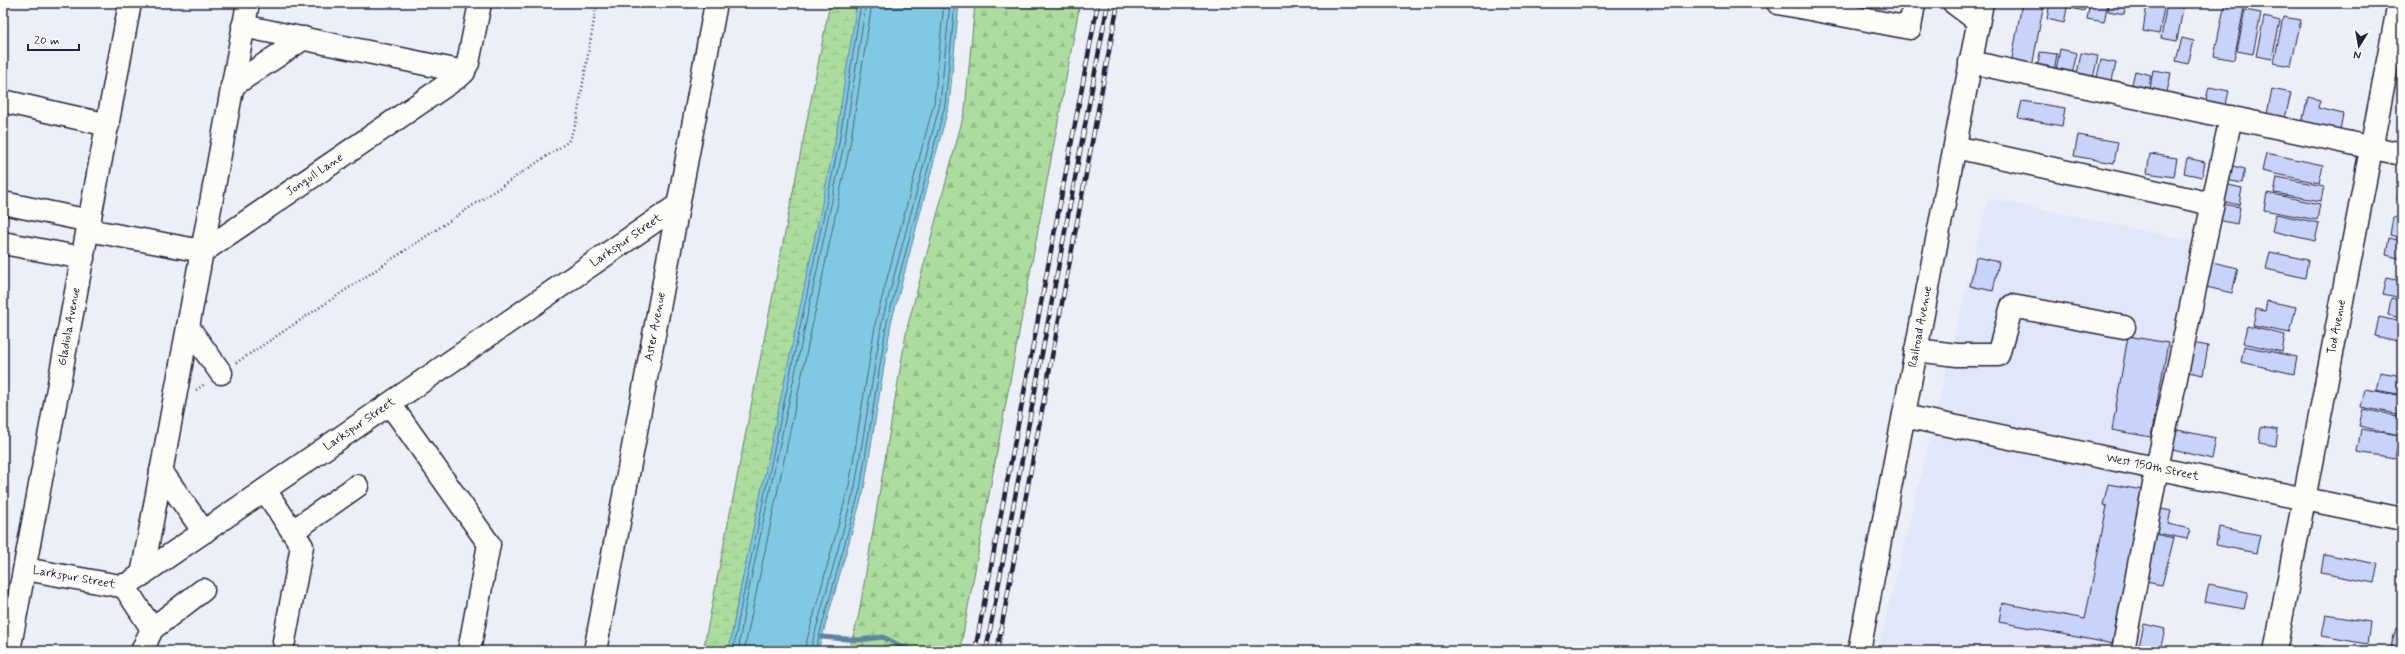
<svg xmlns="http://www.w3.org/2000/svg" width="2405" height="654" font-family="Mynerve,sans-serif">
	<style>
		.built { fill: #e2e6f9 }
		.forest { fill: url(#forest-firs); stroke: #67806c }
		.wetland { fill: url(#wetland-marsh); stroke: #67806c }
		.water { fill: #81c9e2; stroke: #5b869f }
		.lines { fill: none; stroke-linecap: round; stroke-linejoin: round }
		.shore { stroke: #48657e; stroke-width: 1 }
		.stream { stroke: #5b869f; stroke-width: 5 }
		.building { fill: #c8d2fa; stroke: #22223b }
		.minor-casing { stroke: #22223b; stroke-width: 25 }
		.path { stroke: #22223b; stroke-width: 2.5; stroke-dasharray: 1 3; stroke-linecap: butt }
		.minor { stroke: #fdfcf7; stroke-width: 22 }
		.rail-casing { stroke: #22223b; stroke-width: 4.5 }
		.rail { stroke: #fdfcf7; stroke-width: 3; stroke-dasharray: 9; stroke-linecap: butt }
		.labels { text-anchor: middle; dominant-baseline: central; stroke-width: 3; stroke-linejoin: round; paint-order: stroke }
		.street-label { font-size: 12px; fill: #22223b; stroke: #fdfcf7 }
	</style>
	<defs>
		<pattern id="forest-firs" width="22" height="20" patternUnits="userSpaceOnUse"><rect width="22" height="20" fill="#acdd9e"/><path d="M5 1l3.5 6h-7zM16 11l3.5 6h-7z" fill="#94bd89"/></pattern>
		<pattern id="wetland-marsh" width="20" height="14" patternUnits="userSpaceOnUse"><rect width="20" height="14" fill="#acdd9e"/><path d="M1 5h8M5 5V1M11 12h8M15 12V8" fill="none" stroke="#94bd89"/></pattern>
	</defs>
	<rect width="100%" height="100%" fill="#edeff8"/>
	<filter id="ink" filterUnits="userSpaceOnUse"><feTurbulence type="fractalNoise" baseFrequency=".025" numOctaves="2"/><feDisplacementMap in="SourceGraphic" scale="8" xChannelSelector="R" yChannelSelector="G"/><feConvolveMatrix kernelMatrix="1 2 1 2 8 2 1 2 1" color-interpolation-filters="sRGB"/></filter>
	<g filter="url(#ink)">
		<path class="built" d="M 1988,198 L 2192,241 L 2118,651 L 1878,651 Z"/>
		<path class="forest" d="M 975,3 L 1080,3 L 960,651 L 849,651 L 859,614 L 907,328 L 965,110 Z"/>
		<path class="wetland" d="M 830,3 L 859,3 L 837,147 L 737,605 L 729,651 L 703,651 Z"/>
		<path class="water" d="M 857,3 L 959,3 L 949,105 L 891,323 L 864,489 L 818,651 L 729,651 L 737,605 L 835,142 Z"/>
		<g class="lines">
			<g class="shore">
				<path d="M 733,651 L 741,606 L 839,143 L 861,3"/>
				<path d="M 738,651 L 745,607 L 844,144 L 866,3"/>
				<path d="M 744,651 L 850,145 L 872,3"/>
				<path d="M 804,651 L 849,486 L 876,320 L 934,103 L 944,3"/>
				<path d="M 810,651 L 855,487 L 882,321 L 940,104 L 950,3"/>
				<path d="M 815,651 L 860,489 L 887,322 L 945,105 L 955,3"/>
			</g>
			<path class="stream" d="M 822,637 L 858,640 L 883,637 L 910,651"/>
		</g>
		<g class="building">
			<path d="M 2022,3 L 2044,3 L 2032,67 L 2011,64 Z"/>
			<path d="M 2050,3 L 2068,3 L 2064,23 L 2047,19 Z"/>
			<path d="M 2068,3 L 2086,3 L 2084,11 L 2067,7 Z"/>
			<path d="M 2090,3 L 2108,3 L 2104,22 L 2087,19 Z"/>
			<path d="M 2109,3 L 2126,3 L 2124,14 L 2108,11 Z"/>
			<path d="M 2147,3 L 2165,3 L 2159,34 L 2143,31 Z"/>
			<path d="M 2167,3 L 2184,3 L 2177,41 L 2161,38 Z"/>
			<path d="M 2225,3 L 2245,3 L 2234,60 L 2214,56 Z"/>
			<path d="M 2245,10 L 2261,13 L 2253,54 L 2237,51 Z"/>
			<path d="M 2264,17 L 2280,21 L 2272,59 L 2256,56 Z"/>
			<path d="M 2283,17 L 2301,20 L 2291,66 L 2274,63 Z"/>
			<path d="M 2182,38 L 2194,41 L 2188,64 L 2176,61 Z"/>
			<path d="M 2060,49 L 2077,53 L 2072,74 L 2056,70 Z"/>
			<path d="M 2040,52 L 2057,54 L 2054,71 L 2037,68 Z"/>
			<path d="M 2081,53 L 2098,56 L 2092,83 L 2076,80 Z"/>
			<path d="M 2101,60 L 2116,63 L 2111,85 L 2096,81 Z"/>
			<path d="M 2153,70 L 2171,73 L 2167,92 L 2150,89 Z"/>
			<path d="M 2135,71 L 2151,75 L 2147,92 L 2131,88 Z"/>
			<path d="M 2209,87 L 2229,91 L 2225,108 L 2205,103 Z"/>
			<path d="M 2272,89 L 2291,93 L 2285,118 L 2267,114 Z"/>
			<path d="M 2308,97 L 2320,100 L 2318,108 L 2343,114 L 2339,135 L 2301,127 Z"/>
			<path d="M 2022,101 L 2065,108 L 2062,126 L 2018,118 Z"/>
			<path d="M 2078,135 L 2118,142 L 2114,163 L 2074,156 Z"/>
			<path d="M 2266,153 L 2323,165 L 2319,183 L 2262,171 Z"/>
			<path d="M 2150,154 L 2177,158 L 2174,177 L 2147,173 Z"/>
			<path d="M 2187,158 L 2205,162 L 2202,177 L 2184,173 Z"/>
			<path d="M 2229,165 L 2245,169 L 2242,183 L 2226,180 Z"/>
			<path d="M 2277,177 L 2324,186 L 2321,201 L 2274,193 Z"/>
			<path d="M 2400,181 L 2402,182 L 2402,199 L 2397,199 Z"/>
			<path d="M 2224,184 L 2242,188 L 2239,205 L 2221,201 Z"/>
			<path d="M 2267,193 L 2320,204 L 2317,220 L 2264,210 Z"/>
			<path d="M 2222,204 L 2240,207 L 2237,224 L 2218,220 Z"/>
			<path d="M 2276,214 L 2319,223 L 2315,241 L 2272,231 Z"/>
			<path d="M 2393,217 L 2402,219 L 2402,238 L 2390,235 Z"/>
			<path d="M 2389,238 L 2402,241 L 2402,259 L 2386,255 Z"/>
			<path d="M 2270,252 L 2308,260 L 2305,278 L 2266,269 Z"/>
			<path d="M 1976,257 L 1999,262 L 1993,291 L 1970,286 Z"/>
			<path d="M 2208,261 L 2238,268 L 2232,293 L 2202,286 Z"/>
			<path d="M 2387,278 L 2402,281 L 2402,298 L 2383,294 Z"/>
			<path d="M 2391,298 L 2402,300 L 2402,318 L 2388,315 Z"/>
			<path d="M 2267,301 L 2296,307 L 2290,333 L 2253,326 L 2256,309 L 2265,311 Z"/>
			<path d="M 2379,317 L 2402,322 L 2402,342 L 2375,336 Z"/>
			<path d="M 2247,326 L 2285,335 L 2282,352 L 2243,343 Z"/>
			<path d="M 2128,336 L 2168,343 L 2151,437 L 2112,430 Z"/>
			<path d="M 2188,342 L 2208,346 L 2203,375 L 2183,371 Z"/>
			<path d="M 2244,346 L 2297,357 L 2294,374 L 2241,362 Z"/>
			<path d="M 2380,372 L 2402,376 L 2402,395 L 2376,390 Z"/>
			<path d="M 2365,389 L 2402,396 L 2402,415 L 2361,407 Z"/>
			<path d="M 2363,409 L 2402,417 L 2399,435 L 2359,426 Z"/>
			<path d="M 2261,427 L 2278,430 L 2276,446 L 2259,443 Z"/>
			<path d="M 2173,429 L 2216,438 L 2212,459 L 2168,449 Z"/>
			<path d="M 2361,429 L 2399,435 L 2395,458 L 2357,452 Z"/>
			<path d="M 2108,484 L 2148,491 L 2119,645 L 1999,622 L 2002,603 L 2085,619 L 2107,506 L 2103,505 Z"/>
			<path d="M 2157,508 L 2171,511 L 2168,524 L 2190,529 L 2187,539 L 2152,532 Z"/>
			<path d="M 2219,527 L 2260,535 L 2256,553 L 2216,545 Z"/>
			<path d="M 2155,534 L 2174,538 L 2162,585 L 2145,582 Z"/>
			<path d="M 2324,554 L 2378,564 L 2374,583 L 2321,573 Z"/>
			<path d="M 2209,584 L 2248,592 L 2244,609 L 2205,602 Z"/>
			<path d="M 2326,615 L 2370,622 L 2367,644 L 2322,636 Z"/>
			<path d="M 2144,624 L 2165,629 L 2160,651 L 2139,646 Z"/>
			<path d="M 2396,628 L 2402,629 L 2402,650 L 2391,647 Z"/>
			<path d="M 2313,645 L 2346,651 L 2312,651 Z"/>
			<path d="M 2214,647 L 2240,651 L 2213,651 Z"/>
		</g>
		<g class="lines">
			<defs>
				<g id="minor">
					<path d="M 1778,3 L 1910,28 L 1914,3"/>
					<path d="M 1954,3 L 1978,21"/>
					<path d="M 243,26 L 464,72"/>
					<path d="M 1970,62 L 2402,154"/>
					<path d="M 232,86 L 304,38"/>
					<path d="M 3,101 L 108,125"/>
					<path d="M 1955,147 L 2212,204"/>
					<path d="M 3,203 L 90,221"/>
					<path id="s1" d="M 88,230 L 202,251 L 208,248 L 461,75 L 468,63 L 480,3"/>
					<path d="M 3,243 L 83,258"/>
					<path d="M 188,327 L 221,373"/>
					<path d="M 1916,350 L 1957,355 L 1998,355 L 2012,306 L 2124,327"/>
					<path d="M 390,404 L 489,544 L 469,651"/>
					<path id="s2" d="M 1904,416 L 2402,519"/>
					<path d="M 161,471 L 204,532"/>
					<path d="M 265,490 L 302,546 L 284,641"/>
					<path d="M 293,531 L 357,486"/>
					<path id="s3" d="M 25,569 L 120,586 L 128,584 L 678,205"/>
					<path d="M 142,575 L 248,3"/>
					<path d="M 124,586 L 152,629"/>
					<path id="s4" d="M 9,651 L 130,3"/>
					<path d="M 142,651 L 152,629 L 203,590"/>
					<path id="s5" d="M 595,651 L 716,3"/>
					<path id="s6" d="M 1859,651 L 1982,3"/>
					<path d="M 2123,651 L 2157,468 L 2231,117"/>
					<path id="s7" d="M 2275,651 L 2399,3"/>
				</g>
			</defs>
			<use href="#minor" class="minor-casing"/>
			<g class="path">
				<path d="M 236,363 L 568,142 L 576,123 L 597,3"/>
				<path d="M 196,390 L 205,384"/>
			</g>
			<use href="#minor" class="minor"/>
			<defs>
				<g id="rail">
					<path d="M 975,651 L 1098,3"/>
					<path d="M 986,651 L 1108,3"/>
					<path d="M 997,651 L 1118,3"/>
				</g>
			</defs>
			<use href="#rail" class="rail-casing"/>
			<use href="#rail" class="rail"/>
		</g>
	</g>
	<g class="labels">
		<g class="street-label">
			<text stroke="none"><textPath href="#s1" startOffset="252">Jonquil Lane</textPath></text>
			<text stroke="none"><textPath href="#s3" startOffset="710">Larkspur Street</textPath></text>
			<text stroke="none"><textPath href="#s4" startOffset="330">Gladiola Avenue</textPath></text>
			<text stroke="none"><textPath href="#s5" startOffset="330">Aster Avenue</textPath></text>
			<text stroke="none"><textPath href="#s6" startOffset="330">Railroad Avenue</textPath></text>
			<text stroke="none"><textPath href="#s7" startOffset="330">Tod Avenue</textPath></text>
			<text stroke="none"><textPath href="#s3" startOffset="386">Larkspur Street</textPath></text>
			<text stroke="none"><textPath href="#s2" startOffset="254">West 150th Street</textPath></text>
			<text stroke="none"><textPath href="#s3" startOffset="50">Larkspur Street</textPath></text>
		</g>
	</g>
	<rect width="2405" height="654" fill="none" stroke="#fdfcf7" stroke-width="16"/>
	<rect x="8" y="8" width="2389" height="638" fill="none" stroke="#22223b" stroke-width="1.5" filter="url(#ink)"/>
	<g transform="translate(2359 46) rotate(191)" stroke="#fdfcf7" stroke-width="3" paint-order="stroke">
	<path d="M0-3L7 15L0 10L-7 15Z" fill="#22223b"/>
	<text y="-6" font-size="11" font-weight="bold" text-anchor="middle" fill="#22223b">N</text>
	</g>
	<path d="M28 44v6h51v-6" fill="none" stroke="#22223b" stroke-width="2"/>
	<text x="34" y="44" font-size="12" fill="#22223b" stroke="#fdfcf7" stroke-width="3" paint-order="stroke">20 m</text>
</svg>
